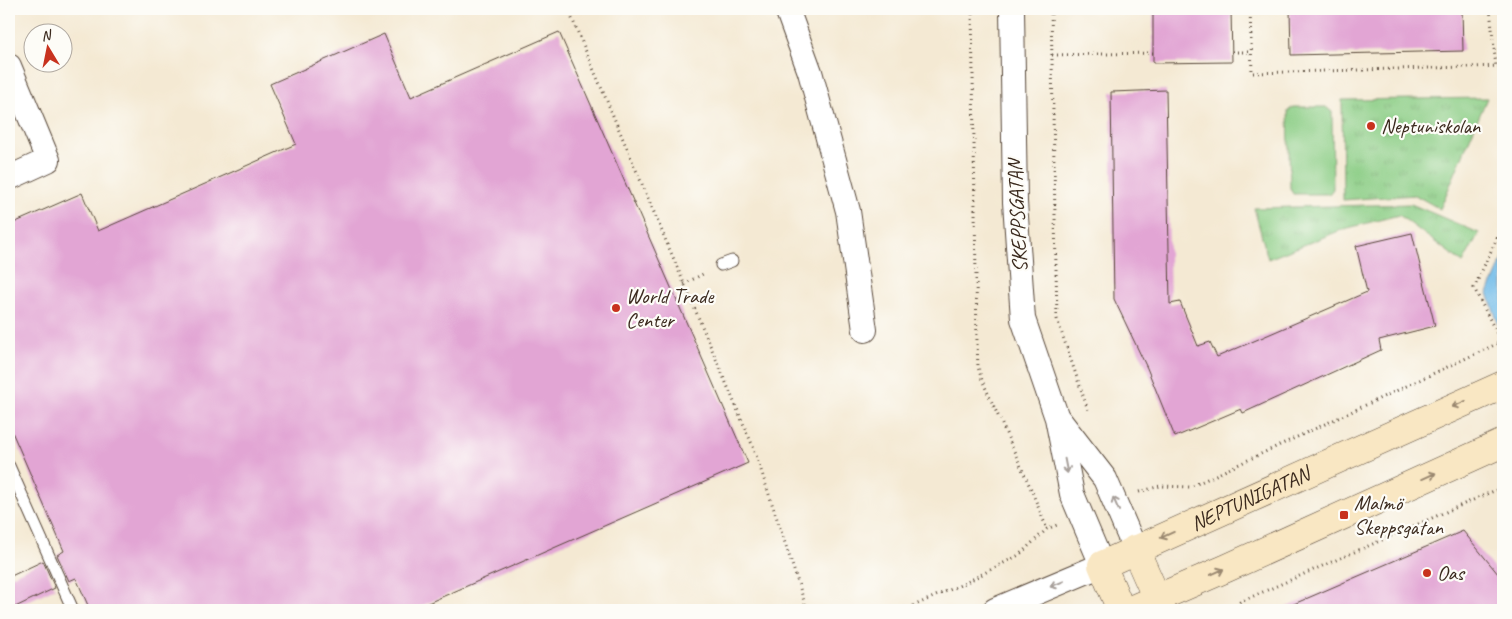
<svg xmlns="http://www.w3.org/2000/svg" width="1512" height="619" font-family="Caveat,sans-serif">
	<style>
		.grass { fill: url(#grass-tufts); stroke: #637c52 }
		.pitch { fill: #8bcd85; stroke: #637c52 }
		.water { fill: #6fbbe9; stroke: #557284 }
		.building { fill: #e2a5d4 }
		.lines { fill: none; stroke-linecap: round; stroke-linejoin: round }
		.lane-casing { stroke: #574739; stroke-width: 13 }
		.street-casing { stroke: #574739; stroke-width: 26 }
		.secondary-casing { stroke: #574739; stroke-width: 29 }
		.path { stroke: #574739; stroke-width: 3; stroke-dasharray: 1 4; stroke-linecap: butt }
		.lane { stroke: #fff; stroke-width: 11 }
		.street { stroke: #fff; stroke-width: 24 }
		.secondary { stroke: #f9e7c3; stroke-width: 28 }
		.oneway { stroke: #9a8870 }
		.oneway2 { stroke: #a79f9a }
		.poi-dot { fill: #c8321e; stroke: #fdfcf7; stroke-width: 2 }
		.labels { text-anchor: middle; dominant-baseline: central; stroke-width: 4.5; stroke-linejoin: round; paint-order: stroke }
		.poi-label { font-size: 21px; fill: #3b2a1e; stroke: #fdfcf7; text-anchor: start }
		.street-label { font-size: 21px; fill: #3b2a1e; stroke: #fdfcf7 }
	</style>
	<defs>
		<pattern id="grass-tufts" width="24" height="20" patternUnits="userSpaceOnUse" patternTransform="scale(1.25)"><rect width="24" height="20" fill="#8bcd85"/><path d="M3 7l-1-3M5 7V3M7 7l1-3M15 17l-1-3M17 17v-4M19 17l1-3" fill="none" stroke="#79b072"/></pattern>
	</defs>
	<rect width="100%" height="100%" fill="#fdfcf7"/>
	<filter id="ink" filterUnits="userSpaceOnUse"><feTurbulence type="fractalNoise" baseFrequency=".02" numOctaves="2"/><feDisplacementMap in="SourceGraphic" scale="10" xChannelSelector="R" yChannelSelector="G"/><feConvolveMatrix kernelMatrix="1 2 1 2 8 2 1 2 1" color-interpolation-filters="sRGB"/></filter>
	<filter id="wash" filterUnits="userSpaceOnUse"><feTurbulence type="fractalNoise" baseFrequency=".0096" numOctaves="4" result="noise"/><feDisplacementMap in="SourceGraphic" scale="20" xChannelSelector="R" yChannelSelector="G"/><feGaussianBlur stdDeviation="1.12" result="paint"/><feColorMatrix in="noise" values="0 0 0 0 0 0 0 0 0 0 0 0 0 0 0 0 0 1.4 0 .05"/><feComposite in="paint" operator="in"/></filter>
	<g filter="url(#wash)">
		<rect width="100%" height="100%" fill="#f4e9d3"/>
		<g class="grass">
			<path d="M 1487,98 L 1440,209 L 1415,195 L 1343,200 L 1342,100 Z"/>
			<path d="M 1411,204 L 1479,233 L 1463,263 L 1399,215 L 1344,229 L 1268,259 L 1254,208 Z"/>
		</g>
		<path class="pitch" d="M 1293,107 L 1326,107 L 1332,112 L 1333,189 L 1329,194 L 1293,194 L 1290,188 L 1288,111 Z"/>
		<path class="water" d="M 1503,259 L 1503,339 L 1488,293 Z"/>
		<g id="blocks">
			<g class="building">
				<path d="M 1153,9 L 1231,9 L 1232,62 L 1153,63 Z"/>
				<path d="M 1290,9 L 1462,9 L 1463,51 L 1291,55 Z"/>
				<path d="M 559,32 L 748,463 L 412,610 L 90,610 L 76,578 L 69,581 L 57,555 L 64,551 L 9,425 L 9,225 L 82,193 L 98,231 L 296,144 L 270,84 L 384,34 L 411,97 Z"/>
				<path d="M 1166,90 L 1170,304 L 1180,302 L 1198,346 L 1210,342 L 1217,357 L 1367,292 L 1356,246 L 1412,233 L 1435,326 L 1379,340 L 1381,350 L 1243,413 L 1241,409 L 1175,437 L 1147,368 L 1114,299 L 1111,92 Z"/>
				<path d="M 1463,531 L 1503,580 L 1503,610 L 1280,610 Z"/>
				<path d="M 43,561 L 55,588 L 9,610 L 9,577 Z"/>
			</g>
		</g>
	</g>
	<g filter="url(#ink)">
		<use href="#blocks" fill-opacity="0" stroke="#574739" stroke-width="1"/>
		<g class="lines">
			<defs>
				<g id="lane">
					<path d="M 721,265 L 732,261"/>
					<path d="M 9,466 L 73,610"/>
				</g>
				<g id="street">
					<path d="M 787,9 L 810,72 L 848,211 L 865,330"/>
					<path d="M 9,66 L 48,160 L 9,178"/>
					<path d="M 1060,421 L 1105,479 L 1135,549"/>
					<path d="M 995,610 L 1102,565 L 1072,494 L 1057,418 L 1023,319 L 1015,202 L 1012,9"/>
				</g>
				<g id="secondary">
					<path d="M 1135,549 L 1162,610"/>
					<path id="s1" d="M 1121,610 L 1102,565 L 1503,385"/>
					<path d="M 1130,610 L 1227,568 L 1503,443"/>
				</g>
			</defs>
			<use href="#lane" class="lane-casing"/>
			<use href="#street" class="street-casing"/>
			<use href="#secondary" class="secondary-casing"/>
			<g class="path">
				<path d="M 568,9 L 754,449 L 807,610"/>
				<path d="M 972,9 L 977,343 L 978,367 L 982,380 L 1031,489 L 1047,529"/>
				<path d="M 1051,9 L 1057,319 L 1088,410"/>
				<path d="M 1250,9 L 1252,73 L 1503,66"/>
				<path d="M 1490,9 L 1496,67"/>
				<path d="M 1232,52 L 1251,52"/>
				<path d="M 1052,55 L 1153,53"/>
				<path d="M 684,284 L 703,274"/>
				<path d="M 1501,342 L 1474,288 L 1503,225"/>
				<path d="M 1139,492 L 1160,486 L 1190,487 L 1503,341"/>
				<path d="M 904,610 L 963,584 L 1019,555 L 1047,529 L 1057,525"/>
				<path d="M 1233,610 L 1240,602 L 1503,487"/>
			</g>
			<use href="#lane" class="lane"/>
			<use href="#street" class="street"/>
			<use href="#secondary" class="secondary"/>
		</g>
		<defs><path id="oneway-shaft" d="M-6 0H5M1.5-3L5.5 0L1.5 3" fill="none" stroke-width="1.6" stroke-linecap="round" stroke-linejoin="round" transform="scale(1.25)"/></defs>
		<g class="oneway">
			<use href="#oneway-shaft" transform="translate(1459 404) rotate(156)"/>
			<use href="#oneway-shaft" transform="translate(1429 476) rotate(-24)"/>
			<use href="#oneway-shaft" transform="translate(1167 535) rotate(156)"/>
			<use href="#oneway-shaft" transform="translate(1217 572) rotate(-24)"/>
		</g>
		<g class="oneway2">
			<use href="#oneway-shaft" transform="translate(1066 466) rotate(79)"/>
			<use href="#oneway-shaft" transform="translate(1116 504) rotate(-114)"/>
			<use href="#oneway-shaft" transform="translate(1057 584) rotate(157)"/>
		</g>
	</g>
	<g class="poi-dot">
		<circle cx="1371" cy="126" r="5"/>
		<circle cx="616" cy="308" r="5"/>
		<rect x="1339" y="510" width="10" height="10" rx="2.5"/>
		<circle cx="1427" cy="573" r="5"/>
	</g>
	<g class="labels">
		<g class="poi-label">
			<text x="1381" y="126">Neptuniskolan</text>
			<text x="626" y="296">World Trade<tspan x="626" dy="24">Center</tspan></text>
			<text x="1354" y="503">Malmö<tspan x="1354" dy="24">Skeppsgatan</tspan></text>
			<text x="1437" y="573">Oas</text>
		</g>
		<g class="street-label">
			<text transform="translate(1017 216) rotate(-93)">SKEPPSGATAN</text>
			<text stroke="none"><textPath href="#s1" startOffset="211">NEPTUNIGATAN</textPath></text>
		</g>
	</g>
	<rect width="1512" height="619" fill="none" stroke="#fdfcf7" stroke-width="30"/>
	<g transform="translate(48 48) rotate(350)"><circle r="24" fill="#fdfcf7" stroke="#afa8a0"/>
	<path d="M0-4L9 19L0 12L-9 19Z" fill="#c8321e"/>
	<text y="-8" font-size="14" font-weight="bold" text-anchor="middle" fill="#3b2a1e">N</text>
	</g>
</svg>
